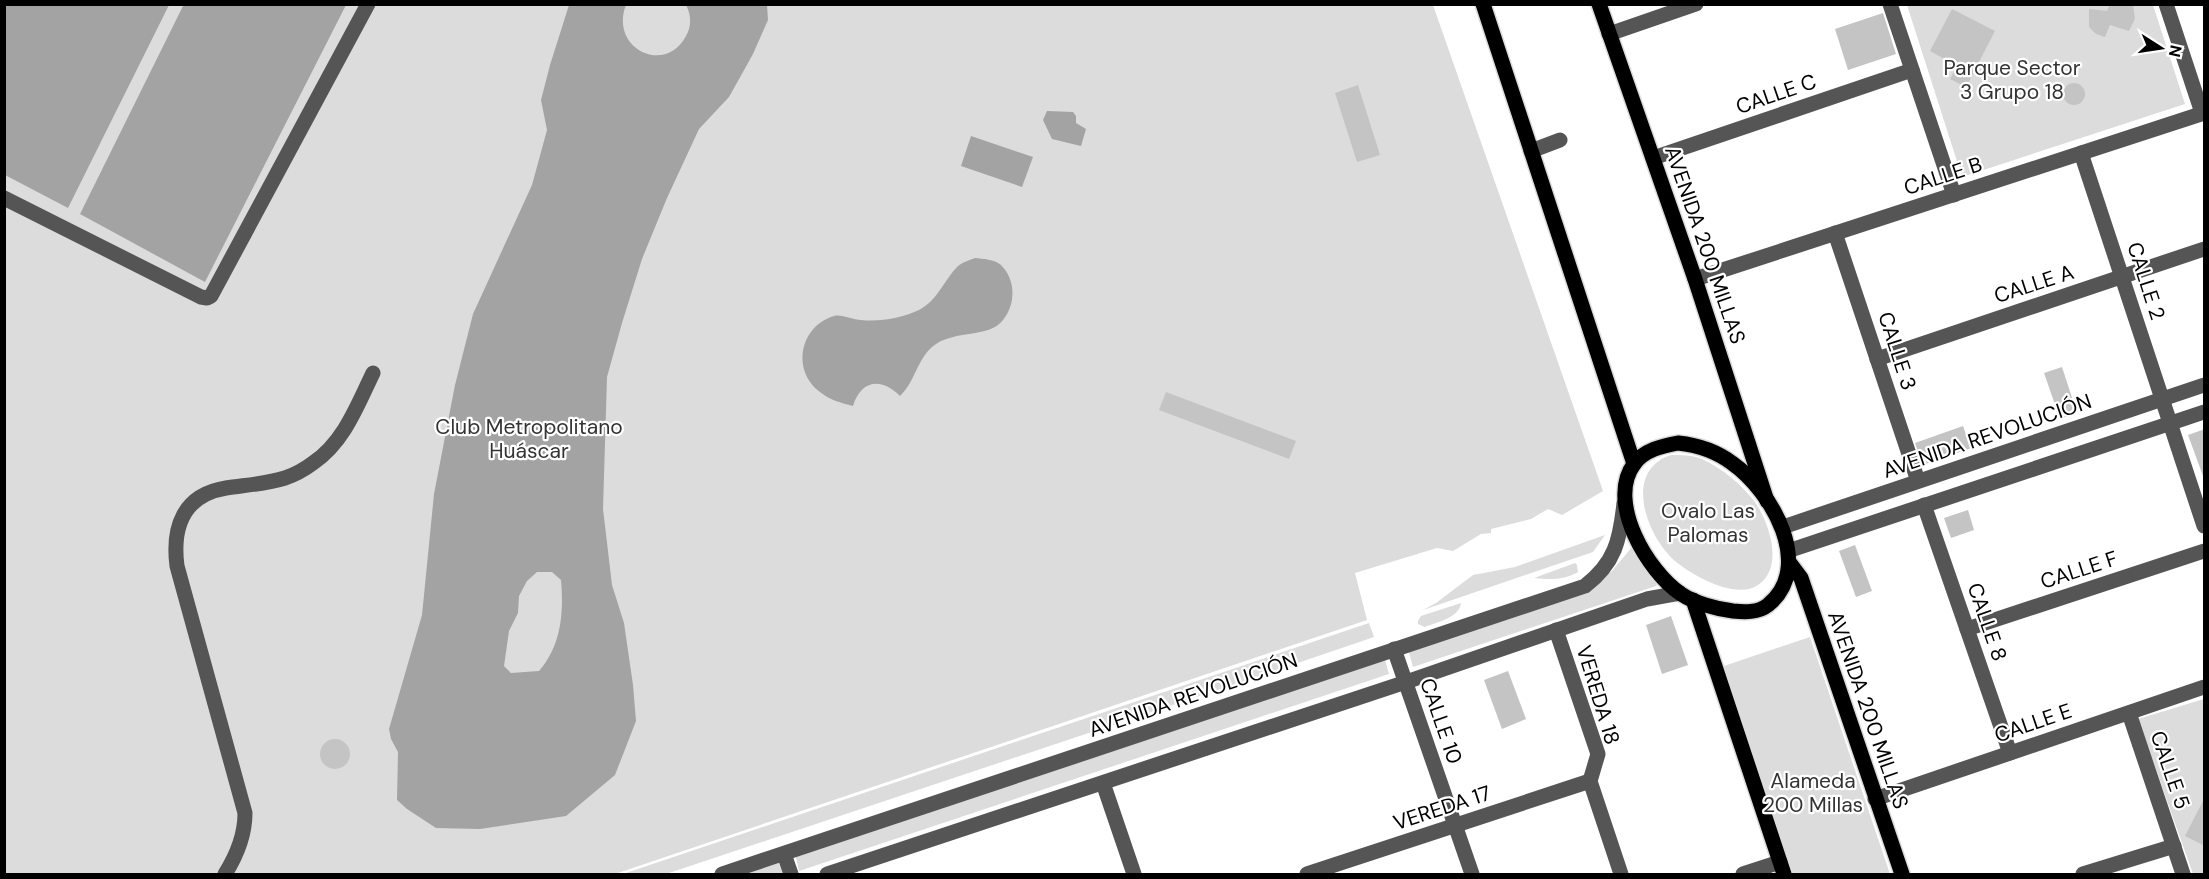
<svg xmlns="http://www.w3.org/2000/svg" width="2209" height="879" font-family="'DM Sans',sans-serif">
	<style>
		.green { fill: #dcdcdc }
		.water { fill: #a3a3a3; fill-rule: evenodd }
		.building { fill: #c4c4c4 }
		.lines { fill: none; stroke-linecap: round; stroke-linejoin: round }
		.major-casing { stroke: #dbdbdb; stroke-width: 18 }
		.minor { stroke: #555; stroke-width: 15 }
		.major { stroke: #000; stroke-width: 15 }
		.labels { text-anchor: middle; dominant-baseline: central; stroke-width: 4.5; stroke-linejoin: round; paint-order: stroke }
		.park-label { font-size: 21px; fill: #333; stroke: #fff }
		.street-label { font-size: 21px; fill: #000; stroke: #fff }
	</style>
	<rect width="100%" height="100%" fill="#fff"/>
	<g class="green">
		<path d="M 5,5 L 1433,5 L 1603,491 L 1562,515 L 1548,509 L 1531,519 L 1491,529 L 1491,533 L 1481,534 L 1453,551 L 1437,548 L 1355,573 L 1367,620 L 615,874 L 5,874 Z"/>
		<path d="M 1907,5 L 2153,5 L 2185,104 L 1962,177 Z"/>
		<path d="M 1671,455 C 1681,455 1693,455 1702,459 C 1722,468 1742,485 1755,502 C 1770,524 1784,568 1758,585 C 1736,600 1693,576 1675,561 C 1647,537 1622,471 1671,455 Z"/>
		<path d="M 1605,535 L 1593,552 L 1423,610 L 1436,603 L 1473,575 L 1515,567 Z"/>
		<path d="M 1632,547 L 1658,583 L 1656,586 L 1413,667 L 1409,652 L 1592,584 L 1612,571 Z"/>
		<path d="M 1575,563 L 1577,565 L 1578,572 C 1565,580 1549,580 1534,578 Z"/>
		<path d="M 1461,603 C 1459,618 1437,622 1425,627 L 1418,624 L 1418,621 L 1421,616 Z"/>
		<path d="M 1369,623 L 1374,637 L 1289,666 L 666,874 L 623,874 Z"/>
		<path d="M 1810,637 L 1890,874 L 1791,874 L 1721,667 Z"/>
		<path d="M 1385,660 L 1389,674 L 799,871 L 796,857 Z"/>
		<path d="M 2204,699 L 2204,874 L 2193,874 L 2138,719 Z"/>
		<path d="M 778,861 L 783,874 L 739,874 Z"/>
	</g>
	<g class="water">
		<path d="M 184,4 L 346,5 L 205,282 L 80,214 Z"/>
		<path d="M 4,5 L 169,5 L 68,208 L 5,175 Z"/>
		<path d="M 569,5 L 626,5 C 609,48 665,76 686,36 C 692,26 691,14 686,5 L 767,5 L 768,20 L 753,54 L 729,97 L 699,129 L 667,198 L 642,259 L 622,323 L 607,377 L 603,509 L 612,585 L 624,623 L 633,685 L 636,721 L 615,775 L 566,816 L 480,829 L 436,828 L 407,809 L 397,800 L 398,752 L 391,739 L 389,729 L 422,615 L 434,494 L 455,385 L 473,314 L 532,185 L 547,130 L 541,100 L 550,65 ZM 537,572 L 552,572 L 561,580 C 564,613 561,646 539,671 L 511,673 L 504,666 L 509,631 L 518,613 L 519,596 L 527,581 Z"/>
		<path d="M 1047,111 L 1073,112 L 1076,116 L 1076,123 L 1086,129 L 1081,146 L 1052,139 L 1043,120 Z"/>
		<path d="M 971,136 L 1033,157 L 1022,187 L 961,166 Z"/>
		<path d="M 975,258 C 983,259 994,259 1001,265 C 1016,280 1016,304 1003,320 C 989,338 957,330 936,344 C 917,357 916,381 900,396 C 881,377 861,380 853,406 C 841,403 830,400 820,392 C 791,370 800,326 834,316 C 842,314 853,320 861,320 C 880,322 902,318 919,310 C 938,300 944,280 958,266 C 963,262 970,260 975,258 Z"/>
	</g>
	<g class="building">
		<path d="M 2110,4 L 2133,4 L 2135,19 L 2129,31 L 2110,25 L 2105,37 L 2096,34 L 2089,27 L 2089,9 L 2107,11 Z"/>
		<path d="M 1952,9 L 1995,31 L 1966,87 L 1950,79 L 1957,66 L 1930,51 Z"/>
		<path d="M 1883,13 L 1896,54 L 1848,70 L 1835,29 Z"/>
		<circle cx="2074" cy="94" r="11"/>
		<path d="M 1358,85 L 1380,155 L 1357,162 L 1335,93 Z"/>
		<path d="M 2062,367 L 2077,413 L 2060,419 L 2044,373 Z"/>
		<path d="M 1166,392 L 1296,441 L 1289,459 L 1159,410 Z"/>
		<path d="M 1963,426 L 1971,448 L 1923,465 L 1915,443 Z"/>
		<path d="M 2205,429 L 2205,476 L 2203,476 L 2188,435 Z"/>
		<path d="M 1968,510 L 1974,530 L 1951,538 L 1944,518 Z"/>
		<path d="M 1855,545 L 1872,591 L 1856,597 L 1839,551 Z"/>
		<path d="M 1671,616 L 1688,665 L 1662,674 L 1646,625 Z"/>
		<path d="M 1508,671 L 1526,719 L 1502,729 L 1484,680 Z"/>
		<circle cx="335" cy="754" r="15"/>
		<path d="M 2205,797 L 2205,846 L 2185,836 Z"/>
	</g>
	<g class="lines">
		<defs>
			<g id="major">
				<path d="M 1483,4 L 1634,464"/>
				<path d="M 1599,4 L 1695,279 L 1767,501"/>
				<path d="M 1678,443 C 1697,445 1716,451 1732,463 C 1772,491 1815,567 1768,605 C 1758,613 1744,612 1733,611 C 1716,609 1695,603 1681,594 C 1648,572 1606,502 1634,464 C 1644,450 1662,446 1678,443 Z"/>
				<path d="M 1789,562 L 1801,578 L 1902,874"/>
				<path d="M 1693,600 L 1784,874"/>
			</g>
		</defs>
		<use href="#major" class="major-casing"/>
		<g class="minor">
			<path d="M 1890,4 L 1954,195"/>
			<path d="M 2166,4 L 2202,113"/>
			<path d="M 1609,34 L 1696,4"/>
			<path d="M 1531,151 L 1560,140"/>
			<path d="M 2081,153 L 2204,526"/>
			<path d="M 1653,158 L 1912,70"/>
			<path d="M 4,198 L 201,297 L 207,298 L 211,296 L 368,4"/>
			<path d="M 1835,233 L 1918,481"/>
			<path d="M 1695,279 L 2204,113"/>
			<path d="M 1877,359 L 2204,249"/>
			<path d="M 1924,505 L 2010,753"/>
			<path d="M 1783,527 L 2204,385"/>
			<path d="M 1788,551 L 2204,412"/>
			<path d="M 1967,629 L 2204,551"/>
			<path d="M 1556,630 L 1598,754 L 1590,781 L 1621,874"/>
			<path d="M 1394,649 L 1472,874"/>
			<path d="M 2129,713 L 2183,874"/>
			<path d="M 1103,783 L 1134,874"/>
			<path d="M 1875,799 L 2204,687"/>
			<path d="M 784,854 L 791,874"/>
			<path d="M 225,874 C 237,855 245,836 245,813 L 177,566 C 172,527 183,495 226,488 C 246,485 266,484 285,478 C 294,475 305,469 313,463 C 344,442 357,406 373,373"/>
			<path d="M 722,874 L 1585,586 C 1615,563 1620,540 1624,503"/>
			<path d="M 827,874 L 1406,682 L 1647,599 L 1680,593"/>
			<path d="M 1307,874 L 1590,781"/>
			<path d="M 1743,874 L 1780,862"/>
			<path d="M 2083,874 L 2174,846"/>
		</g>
		<use href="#major" class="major"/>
	</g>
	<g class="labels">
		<g class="park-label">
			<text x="2012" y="68">Parque Sector<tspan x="2012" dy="24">3 Grupo 18</tspan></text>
			<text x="529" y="427">Club Metropolitano<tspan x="529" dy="24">Huáscar</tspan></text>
			<text x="1708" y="511">Ovalo Las<tspan x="1708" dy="24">Palomas</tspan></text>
			<text x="1813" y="781">Alameda<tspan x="1813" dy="24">200 Millas</tspan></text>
		</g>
		<g class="street-label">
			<text transform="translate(1776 94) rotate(-19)">CALLE C</text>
			<text transform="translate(1943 176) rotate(-18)">CALLE B</text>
			<text transform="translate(1705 245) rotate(71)">AVENIDA 200 MILLAS</text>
			<text transform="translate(2146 281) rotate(72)">CALLE 2</text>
			<text transform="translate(2034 284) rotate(-18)">CALLE A</text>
			<text transform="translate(1897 351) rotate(72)">CALLE 3</text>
			<text transform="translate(1987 436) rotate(-19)">AVENIDA REVOLUCIÓN</text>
			<text transform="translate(2079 570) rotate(-18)">CALLE F</text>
			<text transform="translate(1987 622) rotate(71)">CALLE 8</text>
			<text transform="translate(1193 695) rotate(-19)">AVENIDA REVOLUCIÓN</text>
			<text transform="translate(1598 695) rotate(73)">VEREDA 18</text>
			<text transform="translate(1868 710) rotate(71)">AVENIDA 200 MILLAS</text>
			<text transform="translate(1441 721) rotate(71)">CALLE 10</text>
			<text transform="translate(2033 723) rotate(-19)">CALLE E</text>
			<text transform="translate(2170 770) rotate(71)">CALLE 5</text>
			<text transform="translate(1442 808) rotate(-18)">VEREDA 17</text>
		</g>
	</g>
	<rect width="2209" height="879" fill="none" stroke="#000000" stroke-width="12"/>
	<g transform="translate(2161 48) rotate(102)" stroke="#ffffff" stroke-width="4.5" paint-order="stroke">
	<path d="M0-4.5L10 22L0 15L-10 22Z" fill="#000000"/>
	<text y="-9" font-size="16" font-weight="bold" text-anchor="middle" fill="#000000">N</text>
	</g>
</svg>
